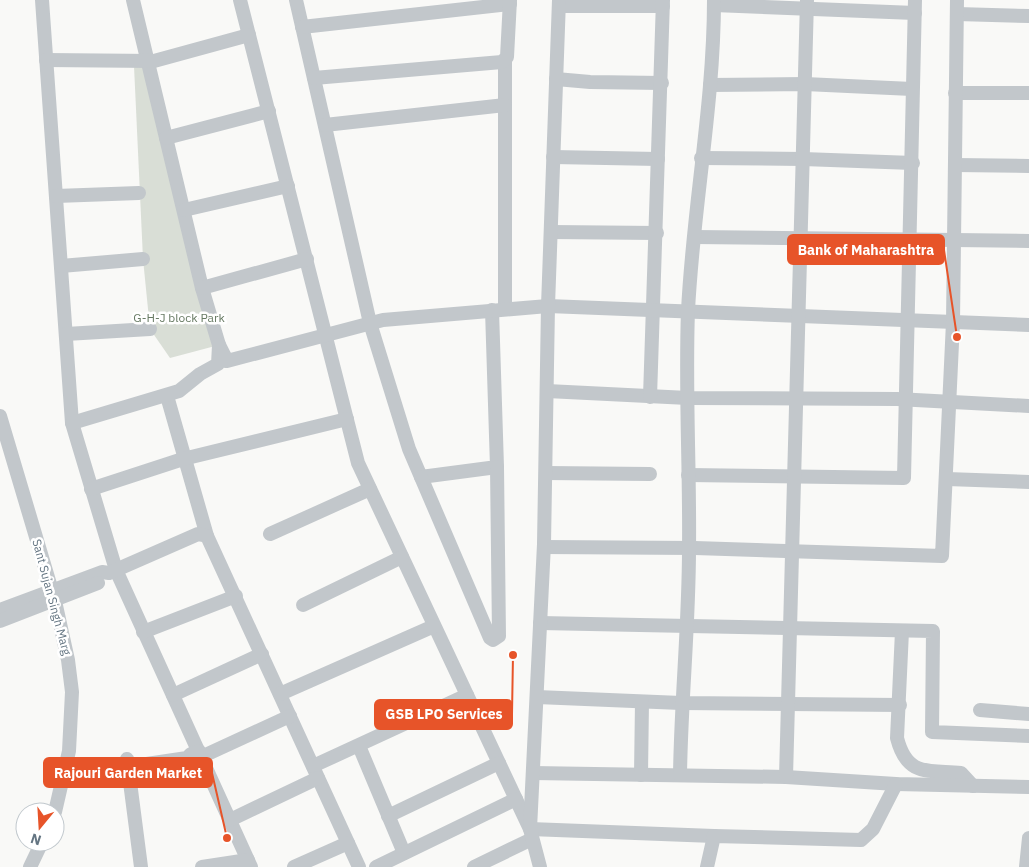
<svg xmlns="http://www.w3.org/2000/svg" width="1029" height="867" font-family="'IBM Plex Sans',sans-serif">
	<style>
		.green { fill: #d9ded6 }
		.lines { fill: none; stroke-linecap: round; stroke-linejoin: round }
		.minor { stroke: #c2c7cb; stroke-width: 14 }
		.labels { text-anchor: middle; dominant-baseline: central; stroke-width: 5; stroke-linejoin: round; paint-order: stroke }
		.park-label { font-size: 12px; fill: #677a63; stroke: #fff }
		.street-label { font-size: 12px; fill: #647582; stroke: #fff }
		.leader { fill: none; stroke: #e75429; stroke-width: 2 }
		.callout-dot { fill: #e75429; stroke: #fff; stroke-width: 2 }
		.callout { fill: #e75429; stroke: #e75429; stroke-width: 2 }
		.callout-label { font-size: 14px; text-anchor: middle; font-weight: bold; fill: #fff }
	</style>
	<rect width="100%" height="100%" fill="#f9f9f7"/>
	<path class="green" d="M 147,61 L 219,345 L 170,358 L 150,329 L 143,259 L 134,66 Z"/>
	<g class="lines">
		<g class="minor">
			<path d="M 42,0 L 72,423 L 116,570 L 251,867"/>
			<path d="M 133,0 L 202,288 L 219,345"/>
			<path d="M 240,0 L 358,463 L 530,829 L 714,836"/>
			<path d="M 296,0 L 370,323 L 409,449 L 421,477 L 497,467 L 492,310"/>
			<path d="M 714,5 L 915,13"/>
			<path d="M 559,6 L 663,6"/>
			<path d="M 957,14 L 1029,16"/>
			<path d="M 302,27 L 510,4"/>
			<path d="M 46,60 L 154,61 L 249,35"/>
			<path d="M 505,61 L 505,309"/>
			<path d="M 314,78 L 502,62 L 507,57 L 510,0"/>
			<path d="M 556,79 L 590,82 L 662,83"/>
			<path d="M 710,85 L 805,84 L 912,89"/>
			<path d="M 955,93 L 1029,93"/>
			<path d="M 325,125 L 505,105"/>
			<path d="M 166,138 L 269,111"/>
			<path d="M 553,157 L 658,159"/>
			<path d="M 701,158 L 803,159 L 913,163"/>
			<path d="M 955,165 L 1029,166"/>
			<path d="M 56,196 L 139,193"/>
			<path d="M 184,210 L 288,186"/>
			<path d="M 551,232 L 657,233"/>
			<path d="M 695,237 L 1029,241"/>
			<path d="M 61,266 L 143,259"/>
			<path d="M 202,288 L 307,259"/>
			<path d="M 66,334 L 150,329"/>
			<path d="M 547,391 L 688,398 L 897,399 L 1029,406"/>
			<path d="M 167,396 L 207,536"/>
			<path d="M 650,397 L 663,0"/>
			<path d="M 0,416 L 55,601 L 68,660 L 72,692 L 69,751 L 55,812"/>
			<path d="M 72,423 L 179,391 L 200,374 L 218,364 L 219,345 L 227,361 L 383,320 L 548,306 L 1029,325"/>
			<path d="M 546,473 L 650,474"/>
			<path d="M 688,475 L 904,478 L 915,0"/>
			<path d="M 421,477 L 490,638 L 493,640 L 499,636 L 497,467"/>
			<path d="M 947,479 L 1029,482"/>
			<path d="M 91,489 L 183,459 L 347,419"/>
			<path d="M 270,534 L 370,489"/>
			<path d="M 544,547 L 695,548 L 942,556 L 953,322 L 957,0"/>
			<path d="M 303,605 L 402,557"/>
			<path d="M 0,610 L 102,572 L 109,573 L 198,534 L 207,536 L 359,867"/>
			<path d="M 0,621 L 98,583"/>
			<path d="M 540,623 L 933,631 L 932,732 L 1029,736"/>
			<path d="M 902,631 L 897,738 C 907,777 928,770 961,773 L 973,786"/>
			<path d="M 143,632 L 236,596"/>
			<path d="M 280,694 L 434,626"/>
			<path d="M 173,695 L 262,654"/>
			<path d="M 537,697 L 681,703 L 900,705"/>
			<path d="M 980,710 L 1029,714"/>
			<path d="M 359,746 L 404,853"/>
			<path d="M 201,757 L 290,716"/>
			<path d="M 127,759 L 141,867"/>
			<path d="M 313,766 L 467,695"/>
			<path d="M 71,769 L 79,774 L 187,758 L 191,754 L 199,751"/>
			<path d="M 533,773 L 786,777 L 896,784 L 1029,787"/>
			<path d="M 641,775 L 642,702"/>
			<path d="M 680,775 C 681,700 689,625 689,549 C 690,470 685,390 688,311 C 693,207 714,104 714,0"/>
			<path d="M 786,777 L 807,0"/>
			<path d="M 388,816 L 499,763"/>
			<path d="M 230,820 L 318,778"/>
			<path d="M 30,867 L 42,842"/>
			<path d="M 202,867 L 248,860"/>
			<path d="M 294,867 L 348,843"/>
			<path d="M 376,867 L 516,799"/>
			<path d="M 474,867 L 532,839"/>
			<path d="M 540,867 L 530,829 L 544,544 L 548,306 L 559,0"/>
			<path d="M 707,867 L 714,836 L 861,840 L 873,829 L 896,784"/>
			<path d="M 1026,867 L 1029,838"/>
		</g>
	</g>
	<g class="labels">
		<g class="park-label">
			<text x="179" y="317">G-H-J block Park</text>
		</g>
		<g class="street-label">
			<text transform="translate(52 597) rotate(75)">Sant Sujan Singh Marg</text>
		</g>
	</g>
	<path class="leader" d="M957 337L944 250M513 655L512 714M227 838L212 773"/>
	<g class="callout-dot">
		<circle cx="957" cy="337" r="5"/>
		<circle cx="513" cy="655" r="5"/>
		<circle cx="227" cy="838" r="5"/>
	</g>
	<g class="callout">
		<rect x="788" y="235" width="156" height="29" rx="5"/>
		<rect x="375" y="700" width="137" height="29" rx="5"/>
		<rect x="44" y="758" width="168" height="29" rx="5"/>
	</g>
	<g class="callout-label">
		<text x="866" y="255">Bank of Maharashtra</text>
		<text x="444" y="719">GSB LPO Services</text>
		<text x="128" y="778">Rajouri Garden Market</text>
	</g>
	<g transform="translate(40 827) rotate(198)"><circle r="24" fill="#ffffff" stroke="#c1c8cd"/>
	<path d="M0-4L9 19L0 12L-9 19Z" fill="#e75429"/>
	<text y="-8" font-size="14" font-weight="bold" text-anchor="middle" fill="#647582">N</text>
	</g>
</svg>
